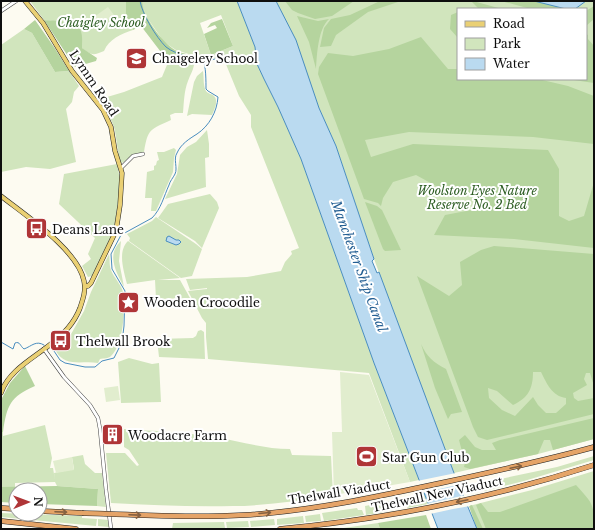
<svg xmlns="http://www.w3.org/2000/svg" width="595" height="530" font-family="'Libre Baskerville',serif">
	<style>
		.green { fill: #d1e5bd; fill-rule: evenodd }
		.forest { fill: #b5d49e; fill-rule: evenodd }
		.pitch { fill: #e1edce }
		.water { fill: #badaf0; stroke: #498dbf }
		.pier { fill: #fdfbf1 }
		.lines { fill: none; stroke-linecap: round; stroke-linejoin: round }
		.stream { stroke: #498dbf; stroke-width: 1 }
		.minor-casing { stroke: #414141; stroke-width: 4 }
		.major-casing { stroke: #1f1f1f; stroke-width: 5 }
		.highway-casing { stroke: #1f1f1f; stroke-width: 5.5 }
		.minor { stroke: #fff; stroke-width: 3 }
		.major { stroke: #ead074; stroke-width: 4 }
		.highway { stroke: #e5a467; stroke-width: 4.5 }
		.highway-bridge-casing { stroke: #1f1f1f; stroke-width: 5.5; stroke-linecap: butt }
		.highway-bridge { stroke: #e5a467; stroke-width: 4.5 }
		.oneway { stroke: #84603f }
		.labels { text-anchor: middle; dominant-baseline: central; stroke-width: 4; stroke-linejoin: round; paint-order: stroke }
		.park-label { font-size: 12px; font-style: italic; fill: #2f5f25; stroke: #fff }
		.poi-label { font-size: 12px; fill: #0e0e0e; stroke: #fff; text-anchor: start }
		.street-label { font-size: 12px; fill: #0e0e0e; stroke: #fff }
		.water-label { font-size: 13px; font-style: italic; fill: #245f93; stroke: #fff }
	</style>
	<rect width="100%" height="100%" fill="#fdfbf1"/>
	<g class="green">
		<path d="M 30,1 L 126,1 L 126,21 L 133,30 C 121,34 109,39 104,51 C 93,56 91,55 82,48 L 82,37 L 62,22 L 44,20 Z"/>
		<path d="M 142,1 L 237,1 L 255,47 L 257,64 L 264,79 L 278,107 L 301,159 L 374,363 L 419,480 L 410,482 L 369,373 L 208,359 L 206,337 L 206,323 L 202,318 L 188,291 L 207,289 L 207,288 L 190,290 L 186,279 L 247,277 L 281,271 L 285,262 L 292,254 L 291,251 L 299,248 L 251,127 L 251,115 L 239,96 L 223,57 L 205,60 L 198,57 L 176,50 L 164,42 L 148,19 L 142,5 ZM 221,15 L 233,46 L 211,55 L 200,23 Z"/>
		<path d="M 276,1 L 534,1 L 566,9 L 458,9 L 458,79 L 586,79 L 586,9 L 575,9 L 585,1 L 594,1 L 594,439 L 538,454 L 454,473 L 374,259 L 336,146 L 319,108 Z"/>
		<path d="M 24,29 L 32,33 L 55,72 L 69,71 L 79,86 L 74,92 L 72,102 L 66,109 L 76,162 L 50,169 L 26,167 L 1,172 L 1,45 Z"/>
		<path d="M 178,59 L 194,65 C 193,71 190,75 188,81 C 184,91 184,102 183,113 L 175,113 L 170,115 L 171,120 C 150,130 148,128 144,152 L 131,156 L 124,162 L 121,163 C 117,151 117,139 114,127 C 111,117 103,108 97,100 L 124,92 L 162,77 L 169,60 Z"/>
		<path d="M 203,71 C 204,77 203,86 206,91 C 208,94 212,94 214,96 C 219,101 214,110 212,115 L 192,114 L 187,116 L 194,82 L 197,76 Z"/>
		<path d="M 207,130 L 209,144 L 209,157 L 205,158 L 206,187 L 165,199 L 177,174 L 180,155 L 187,147 L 196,142 Z"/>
		<path d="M 174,148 L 176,150 L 174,158 L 173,172 L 156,211 L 151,211 L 152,198 L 145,198 L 147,172 L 154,170 L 154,166 L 156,165 L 157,161 L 159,160 L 157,152 L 164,152 Z"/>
		<path d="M 117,164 L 120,179 L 120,188 L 119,188 L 120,189 L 114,230 L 92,276 L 88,277 L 82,266 L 91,259 L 88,254 L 95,238 L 59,204 L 64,174 Z"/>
		<path d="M 210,194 L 217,202 L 219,208 L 202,248 L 195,241 L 158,218 L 168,204 Z"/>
		<path d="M 156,217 L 196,244 L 202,249 L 192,276 L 181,278 L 129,241 L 130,238 L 127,234 L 152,221 Z"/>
		<path d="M 121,241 L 119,261 L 124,287 C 116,272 106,255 121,241 Z"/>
		<path d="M 128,241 L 180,278 L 158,280 L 180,280 L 190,298 L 156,299 L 155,280 L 127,284 C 124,271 117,252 128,241 Z"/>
		<path d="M 109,254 C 110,259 109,265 111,270 C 114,278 121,284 123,292 C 125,309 124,344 111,356 C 108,359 104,358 100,359 L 98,363 C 83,360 65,368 56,351 L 70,336 L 84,311 L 91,292 Z"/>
		<path d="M 201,330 L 204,332 L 205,359 L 159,357 L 157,339 L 193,338 L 196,336 L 198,331 Z"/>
		<path d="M 129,358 L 152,364 L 159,363 L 161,402 L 121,403 L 118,362 Z"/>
		<path d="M 45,425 L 52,458 L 50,468 L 53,468 L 55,480 L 54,473 L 74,469 L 72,457 L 83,455 L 85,464 L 95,473 L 102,473 L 106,507 L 97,506 L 98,489 L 57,486 L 55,482 L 15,483 L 15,487 L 1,487 L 2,437 L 1,438 L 1,432 L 3,432 L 3,436 Z"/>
		<path d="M 124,429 C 154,431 184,432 214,437 C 239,441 264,449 290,449 L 292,455 L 331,456 L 333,496 C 300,500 266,506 233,506 C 192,507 151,505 111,503 L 106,453 L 125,453 L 137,466 L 139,465 L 129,450 L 124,447 Z"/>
		<path d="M 594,456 L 594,460 L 524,481 L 484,491 L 481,483 L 557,467 Z"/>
		<path d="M 594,471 L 594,529 L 477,529 L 469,506 L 532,490 Z"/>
		<path d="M 424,493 L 428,504 L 407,508 L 415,495 Z"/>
		<path d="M 396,500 C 394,513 377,513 366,515 L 365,506 Z"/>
		<path d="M 357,508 L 358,510 L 362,510 L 364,515 L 324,521 L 322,513 Z"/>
		<path d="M 1,513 L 82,516 L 82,518 L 97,519 L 96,526 L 1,517 Z"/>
		<path d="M 320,514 L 321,521 L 306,522 L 305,516 Z"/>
		<path d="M 303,516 L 304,523 L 277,525 L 277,519 Z"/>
		<path d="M 98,519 L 108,520 L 109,527 L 98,526 Z"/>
		<path d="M 274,519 L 275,525 L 251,527 L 250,521 Z"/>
		<path d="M 248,521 L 249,527 L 227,528 L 226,522 Z"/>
		<path d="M 224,522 L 225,528 L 172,529 L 173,523 Z"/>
		<path d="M 378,523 L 380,529 L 337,529 Z"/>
	</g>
	<g class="forest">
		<path d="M 126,1 L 142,1 C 143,17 162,42 175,50 C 185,55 196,55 205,60 L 194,65 L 178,59 L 167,60 L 141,26 L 133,30 L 126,21 Z"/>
		<path d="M 285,1 L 354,1 L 332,16 L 315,19 L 298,13 L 292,10 Z"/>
		<path d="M 380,1 L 418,1 L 398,2 L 368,12 L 336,35 L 331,46 L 320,47 L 324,28 L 331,19 L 350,15 Z"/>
		<path d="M 471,1 L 473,1 L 502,9 L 479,9 Z"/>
		<path d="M 501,1 L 534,1 L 566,9 L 531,9 Z"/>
		<path d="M 594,6 L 594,19 L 586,26 L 586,11 Z"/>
		<path d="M 458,12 L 458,38 L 450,29 L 451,15 Z"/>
		<path d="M 297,16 L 318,21 L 329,19 C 318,29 317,54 316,69 L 309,42 Z"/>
		<path d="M 222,19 L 233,46 L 211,55 L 204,34 L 217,28 L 215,25 L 207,28 L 211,23 Z"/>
		<path d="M 35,20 L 54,47 L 69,71 L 55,72 L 32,33 L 24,29 Z"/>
		<path d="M 44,20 C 53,21 76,20 80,29 C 83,35 82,42 82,48 L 97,58 L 96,61 L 75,67 Z"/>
		<path d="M 586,34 L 588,35 L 588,39 L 594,46 L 594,83 L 567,79 L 586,79 Z"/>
		<path d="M 421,37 L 448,69 L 458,69 L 458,79 L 538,79 L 568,86 L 594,96 L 594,144 L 533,137 L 409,132 L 365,140 L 371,157 L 413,144 L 548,150 L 559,169 L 559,216 L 569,221 L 584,216 L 594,182 L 594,248 L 514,239 L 434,235 L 445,215 L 482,208 L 476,197 L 447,192 L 416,175 L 393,182 L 383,198 L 381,206 L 378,203 L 364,199 L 318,74 L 319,67 L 328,53 L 353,56 L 389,49 Z"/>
		<path d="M 365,202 L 377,206 L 382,210 L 401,250 L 385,251 L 383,249 Z"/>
		<path d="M 494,246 L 594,254 L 594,386 L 590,373 L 586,373 L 584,379 L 587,385 L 573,393 L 574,398 L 578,401 L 594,398 L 594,414 L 487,440 L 478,437 L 473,427 L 417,276 L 449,296 L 462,285 L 460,262 L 481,250 ZM 533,372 L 541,372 C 547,384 552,396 566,398 L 566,404 L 556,413 L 546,413 L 538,405 L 533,397 L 515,416 L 502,410 L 489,398 L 488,388 L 497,391 L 513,405 C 528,398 533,389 533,372 Z"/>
		<path d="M 421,344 C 427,357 433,362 446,369 L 462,412 L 451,414 L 448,419 L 435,388 Z"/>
		<path d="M 25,366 L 35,386 C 10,397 7,405 3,432 L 1,432 L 2,398 L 10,383 Z"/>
		<path d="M 594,418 L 594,439 L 553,450 L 550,440 L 544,440 L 538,454 L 470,469 L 464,467 L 465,463 L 459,440 L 465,435 L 475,447 L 482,450 L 496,450 L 492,443 L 500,440 Z"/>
		<path d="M 576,485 C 593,504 594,503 594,529 L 486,529 L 476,505 L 481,503 L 488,512 L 500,512 Z"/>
		<path d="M 57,486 L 98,489 L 97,506 L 40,504 L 40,490 L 16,490 L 16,503 L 1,502 L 1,487 Z"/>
		<path d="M 472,505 L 483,529 L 477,529 L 469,506 Z"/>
		<path d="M 426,515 L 431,529 L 380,529 L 378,523 Z"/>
	</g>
	<g class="pitch">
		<path d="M 108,7 L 114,15 L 101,25 L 94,17 Z"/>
		<path d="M 340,372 L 369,375 L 410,482 L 334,495 L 332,432 L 342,432 Z"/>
		<path d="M 118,386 L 120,400 L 106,402 L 104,388 Z"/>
		<path d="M 72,457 L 74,470 L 56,473 L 53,461 Z"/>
	</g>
	<g class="water">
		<path d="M 237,1 L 276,1 L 296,40 L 319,108 L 336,146 L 374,259 L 372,261 L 377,273 L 379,272 L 454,473 L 477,529 L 438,529 L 374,363 L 301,159 L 278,107 L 264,79 L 257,64 L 255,47 Z"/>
		<path d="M 534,1 L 586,1 L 575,9 L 566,9 Z"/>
		<path d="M 169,236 L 176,240 L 179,240 L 181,242 L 179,244 L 176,245 L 166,241 L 167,237 Z"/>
	</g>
	<g class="pier">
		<path d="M 456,473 L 461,484 L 422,493 L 417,481 Z"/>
		<path d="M 466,495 L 470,506 L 453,509 L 430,514 L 426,504 Z"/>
	</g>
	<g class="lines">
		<g class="stream">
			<path d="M 205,64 L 207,61 L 215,59 L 222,59 L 224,61"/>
			<path d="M 1,342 L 13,349 L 15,343 C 20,341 20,346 24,349 C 32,346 36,340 44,345"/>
			<path d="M 54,351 L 60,360 L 65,363 L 85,367 L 95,367 L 102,361 L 114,358 L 122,342 L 124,326 L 125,291 L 112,269 L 111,254 L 121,235 L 152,218 C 161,209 164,196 169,185 C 170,181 173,178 175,174 C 178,168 173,159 177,153 C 181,144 189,139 197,134 C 209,126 217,112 218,97 L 208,91 L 206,89 C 206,82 206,65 203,61 C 198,56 191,58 185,56 C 179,54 171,51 166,47 C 156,37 142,14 140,1"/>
		</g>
		<defs>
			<g id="minor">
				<path d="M 1,11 L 16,1"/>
				<path d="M 121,168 L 133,156 L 143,154"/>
				<path d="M 44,349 L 64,377 L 90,405 L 98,418 L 100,429 L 106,490 L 111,529"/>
			</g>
			<g id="major">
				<path d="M 25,1 L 43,23 L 72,71 L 103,110 L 111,127 L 115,151 L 122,173 L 120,205 L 116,231 L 91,283 L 88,286 L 85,286"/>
				<path d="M 1,196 C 25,215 78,250 84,281 C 86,291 83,299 80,308 C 74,324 61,337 47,347 C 30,360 8,372 1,393"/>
			</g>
			<g id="highway">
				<path d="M 1,508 L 16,509"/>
				<path d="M 40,511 L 82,513"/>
				<path d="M 1,521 L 76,529"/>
				<path d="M 280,529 C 387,519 492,498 594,465"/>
			</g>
		</defs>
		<use href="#minor" class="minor-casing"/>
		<use href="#major" class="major-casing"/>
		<use href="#highway" class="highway-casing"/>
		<use href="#minor" class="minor"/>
		<use href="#major" class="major"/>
		<use href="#highway" class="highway"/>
		<defs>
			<path id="highway-bridge" d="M 82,513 C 136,515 191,518 245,515 C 311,511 376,497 441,483 C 492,472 543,461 594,447"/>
		</defs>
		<use href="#highway-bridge" class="highway-bridge-casing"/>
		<use href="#highway-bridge" class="highway-bridge"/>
	</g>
	<defs><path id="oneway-shaft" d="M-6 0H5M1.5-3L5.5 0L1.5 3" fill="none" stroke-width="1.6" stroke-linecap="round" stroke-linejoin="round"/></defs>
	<g class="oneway">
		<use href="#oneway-shaft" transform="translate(516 467) rotate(-12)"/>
		<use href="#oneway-shaft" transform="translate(462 501) rotate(168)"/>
		<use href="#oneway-shaft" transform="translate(61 512) rotate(2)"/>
		<use href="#oneway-shaft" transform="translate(265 513) rotate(-5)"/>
		<use href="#oneway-shaft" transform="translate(135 515) rotate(2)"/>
	</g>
	<defs>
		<symbol id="school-square" viewBox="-11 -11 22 22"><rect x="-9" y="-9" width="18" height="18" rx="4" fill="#af3537" stroke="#fff"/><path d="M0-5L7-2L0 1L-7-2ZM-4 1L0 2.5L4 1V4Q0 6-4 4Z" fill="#fff"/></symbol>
		<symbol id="bus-square" viewBox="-11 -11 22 22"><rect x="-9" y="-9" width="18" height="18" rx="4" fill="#af3537" stroke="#fff"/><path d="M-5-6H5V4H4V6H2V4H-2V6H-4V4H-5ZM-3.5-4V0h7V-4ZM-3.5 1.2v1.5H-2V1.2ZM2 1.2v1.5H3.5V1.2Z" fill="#fff"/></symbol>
		<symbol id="sight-square" viewBox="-11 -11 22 22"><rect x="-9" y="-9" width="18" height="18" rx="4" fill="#af3537" stroke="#fff"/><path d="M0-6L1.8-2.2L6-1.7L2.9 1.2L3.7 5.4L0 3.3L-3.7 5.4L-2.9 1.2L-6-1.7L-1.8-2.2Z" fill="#fff"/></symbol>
		<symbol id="building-square" viewBox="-11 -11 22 22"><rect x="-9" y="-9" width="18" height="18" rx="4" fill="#af3537" stroke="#fff"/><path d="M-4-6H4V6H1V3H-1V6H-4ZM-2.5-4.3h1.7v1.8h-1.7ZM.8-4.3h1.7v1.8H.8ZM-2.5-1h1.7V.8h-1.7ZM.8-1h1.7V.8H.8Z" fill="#fff"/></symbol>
		<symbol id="stadium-square" viewBox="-11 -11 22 22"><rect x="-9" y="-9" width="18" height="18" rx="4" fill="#af3537" stroke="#fff"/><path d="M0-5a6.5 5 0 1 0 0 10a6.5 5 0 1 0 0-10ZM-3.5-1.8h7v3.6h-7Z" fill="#fff"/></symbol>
	</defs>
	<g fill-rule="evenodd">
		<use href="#school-square" x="124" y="46" width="25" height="25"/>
		<use href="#bus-square" x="24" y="216" width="25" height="25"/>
		<use href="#sight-square" x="116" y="290" width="25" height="25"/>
		<use href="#bus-square" x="48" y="328" width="25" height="25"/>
		<use href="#building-square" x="100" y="422" width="25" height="25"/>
		<use href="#stadium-square" x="354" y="444" width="25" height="25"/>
	</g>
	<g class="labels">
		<g class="park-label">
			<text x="101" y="22">Chaigley School</text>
			<text x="477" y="190">Woolston Eyes Nature<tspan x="477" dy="14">Reserve No. 2 Bed</tspan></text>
		</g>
		<g class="poi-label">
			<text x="152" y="58">Chaigeley School</text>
			<text x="52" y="229">Deans Lane</text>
			<text x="144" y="302">Wooden Crocodile</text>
			<text x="76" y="341">Thelwall Brook</text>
			<text x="128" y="435">Woodacre Farm</text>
			<text x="382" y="457">Star Gun Club</text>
		</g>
		<g class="street-label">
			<text transform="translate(94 83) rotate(56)">Lymm Road</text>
			<text transform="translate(339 492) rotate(-9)">Thelwall Viaduct</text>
			<text transform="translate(437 494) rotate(-12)">Thelwall New Viaduct</text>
		</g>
		<g class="water-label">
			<text transform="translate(359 266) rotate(70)">Manchester Ship Canal</text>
		</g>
	</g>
	<rect width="595" height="530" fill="none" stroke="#0e0e0e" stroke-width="4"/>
	<rect x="457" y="8" width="130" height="72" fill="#ffffff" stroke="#9f9f9f"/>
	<rect x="465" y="21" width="20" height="6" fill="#ead074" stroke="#9f9f9f"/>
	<text x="493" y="28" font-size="12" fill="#0e0e0e">Road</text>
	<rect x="465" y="38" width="20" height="12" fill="#d1e5bd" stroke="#9f9f9f"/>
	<text x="493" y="48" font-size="12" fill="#0e0e0e">Park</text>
	<rect x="465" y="58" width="20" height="12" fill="#badaf0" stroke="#9f9f9f"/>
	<text x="493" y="68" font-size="12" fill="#0e0e0e">Water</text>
	<g transform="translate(28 502) rotate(89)"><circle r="19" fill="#ffffff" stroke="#9f9f9f"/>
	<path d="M0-3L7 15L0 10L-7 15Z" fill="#af3537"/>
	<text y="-6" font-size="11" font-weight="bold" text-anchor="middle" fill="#0e0e0e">N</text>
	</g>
</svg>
